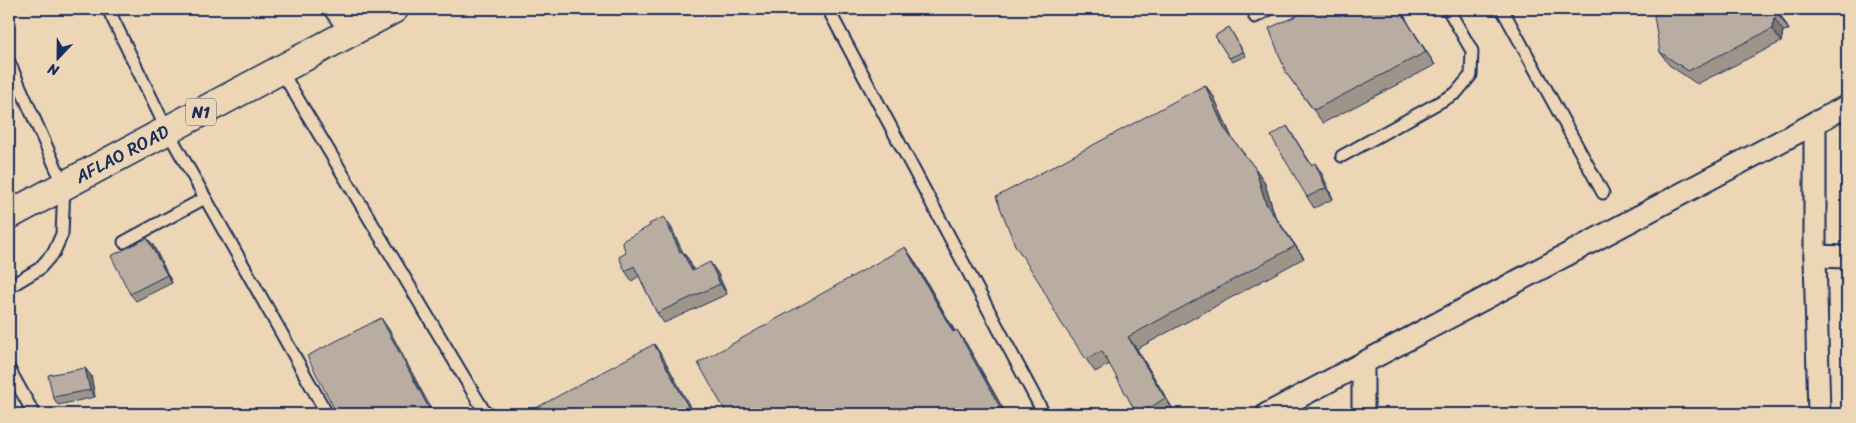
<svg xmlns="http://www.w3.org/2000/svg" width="1856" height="423" font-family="Sriracha,sans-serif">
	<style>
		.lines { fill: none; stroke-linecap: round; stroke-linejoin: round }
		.service-casing { stroke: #1b2f5e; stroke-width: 15 }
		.minor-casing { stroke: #1b2f5e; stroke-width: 25 }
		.trunk-casing { stroke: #1b2f5e; stroke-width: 31 }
		.service { stroke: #ecd6b5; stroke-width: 11 }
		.minor { stroke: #ecd6b5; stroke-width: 21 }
		.trunk { stroke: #ecd6b5; stroke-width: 28 }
		.wall { fill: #9e958a; stroke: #1b2f5e }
		.shaded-wall { fill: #817970; stroke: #1b2f5e }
		.building { fill: #b8ada0; stroke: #1b2f5e }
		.labels { text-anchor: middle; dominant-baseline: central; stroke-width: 5; stroke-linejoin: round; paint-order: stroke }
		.shield { fill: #ecd6b5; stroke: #5a6178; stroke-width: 1 }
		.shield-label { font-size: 16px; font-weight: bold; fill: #1b2f5e }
		.street-label { font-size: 18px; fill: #1b2f5e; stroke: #ecd6b5 }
	</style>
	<rect width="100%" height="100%" fill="#ecd6b5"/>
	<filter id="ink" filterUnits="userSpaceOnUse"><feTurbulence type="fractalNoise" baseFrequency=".02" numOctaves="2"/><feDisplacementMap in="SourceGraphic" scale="10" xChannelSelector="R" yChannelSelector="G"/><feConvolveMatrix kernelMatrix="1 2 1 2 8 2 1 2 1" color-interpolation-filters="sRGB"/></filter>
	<g filter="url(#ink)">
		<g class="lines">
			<defs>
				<g id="service">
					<path d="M 108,9 L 167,130 L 327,414"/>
					<path d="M 828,9 L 1044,414"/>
					<path d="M 1502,9 L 1603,193"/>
					<path d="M 1255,17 L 1270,9"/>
					<path d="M 9,62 L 64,186 L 62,234 L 54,252 L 39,269 L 9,287"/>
					<path d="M 280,69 L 486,414"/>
					<path d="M 1342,156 L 1456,93 L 1471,75 L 1472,51 L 1448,9"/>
					<path d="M 124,242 L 205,198"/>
					<path d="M 9,369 L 34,414"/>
				</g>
				<g id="minor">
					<path d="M 335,9 L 351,31"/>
					<path d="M 1815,122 L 1815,256 L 1819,414"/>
					<path d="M 1815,256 L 1847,257"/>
					<path d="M 1363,364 L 1363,414"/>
					<path d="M 1267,414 L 1847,106"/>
				</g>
				<path id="trunk" d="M 9,215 L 394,9"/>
			</defs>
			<use href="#service" class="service-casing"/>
			<use href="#minor" class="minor-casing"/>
			<use href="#trunk" class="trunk-casing"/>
			<use href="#service" class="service"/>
			<use href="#minor" class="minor"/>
			<use href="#trunk" class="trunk"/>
		</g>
		<g class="wall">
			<path d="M 1669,9 L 1777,9 L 1789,30 L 1783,31 L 1781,42 L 1697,84 L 1669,65 L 1660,52 Z"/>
			<path d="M 1410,26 L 1435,65 L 1323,123 L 1286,73 Z"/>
			<path d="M 1229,27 L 1246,56 L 1232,62 L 1215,36 Z"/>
			<path d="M 1205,85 L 1214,97 L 1232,138 L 1255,168 L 1264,181 L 1275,216 L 1304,258 L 1137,349 L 1174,411 L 1169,414 L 1137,414 L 1110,364 L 1095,372 L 1086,359 Z"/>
			<path d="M 1287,126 L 1311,164 L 1322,174 L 1333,199 L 1314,208 L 1307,197 Z"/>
			<path d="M 671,227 L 682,251 L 689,260 L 693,270 L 717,272 L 727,294 L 664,323 L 657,313 L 639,276 L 632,281 L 625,271 L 626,253 Z"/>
			<path d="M 147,238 L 153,245 L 172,283 L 136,301 L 130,294 Z"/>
			<path d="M 905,247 L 914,260 L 955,331 L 966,343 L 1006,414 L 727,414 Z"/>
			<path d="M 85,368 L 91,376 L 95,397 L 58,405 L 53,397 Z"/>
		</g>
		<g class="shaded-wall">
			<path d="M 1399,9 L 1401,9 L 1410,26 L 1435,65 Z"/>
			<path d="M 1775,9 L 1777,9 L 1789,30 L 1780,17 Z"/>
			<path d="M 1774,18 L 1783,31 L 1781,42 L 1772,29 Z"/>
			<path d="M 1205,85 L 1214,97 L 1233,141 L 1224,128 Z"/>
			<path d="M 1287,126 L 1294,137 L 1318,175 L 1311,165 Z"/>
			<path d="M 1315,163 L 1322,174 L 1333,199 L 1326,188 Z"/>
			<path d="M 1255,168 L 1264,181 L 1275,216 L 1304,258 L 1266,204 Z"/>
			<path d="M 664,217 L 671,227 L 687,261 L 680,252 Z"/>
			<path d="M 147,238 L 153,245 L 172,283 L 167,275 Z"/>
			<path d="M 905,247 L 914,260 L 962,345 L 953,332 Z"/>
			<path d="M 682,251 L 689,260 L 698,281 L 692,271 Z"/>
			<path d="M 710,262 L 717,272 L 727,294 L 720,284 Z"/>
			<path d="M 381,318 L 390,331 L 434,414 L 432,414 Z"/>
			<path d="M 957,330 L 966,343 L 1006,414 L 1005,414 L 1000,407 Z"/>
			<path d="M 1128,337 L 1137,349 L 1174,411 L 1165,398 Z"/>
			<path d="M 654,344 L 663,357 L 694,414 L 692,414 Z"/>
			<path d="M 85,368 L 91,376 L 95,397 L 90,390 Z"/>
		</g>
		<g class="building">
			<path d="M 1312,9 L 1399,9 L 1426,52 L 1314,110 L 1286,73 L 1269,28 Z"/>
			<path d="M 1669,9 L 1775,9 L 1780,17 L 1774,18 L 1772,29 L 1688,71 L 1660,52 L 1654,16 Z"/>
			<path d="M 1229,27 L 1243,52 L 1229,58 L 1215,36 Z"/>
			<path d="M 1205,85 L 1224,128 L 1255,168 L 1266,204 L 1295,246 L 1128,337 L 1165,398 L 1141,414 L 1137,414 L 1102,351 L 1086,359 L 1060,321 L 1039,282 L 1015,245 L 996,197 Z"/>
			<path d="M 1287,126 L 1311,165 L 1315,163 L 1326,188 L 1307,197 L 1271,136 Z"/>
			<path d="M 664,217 L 680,252 L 682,251 L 692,271 L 710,262 L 720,284 L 657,313 L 634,266 L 625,271 L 619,257 L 626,253 L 622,241 L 650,226 L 649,224 Z"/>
			<path d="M 147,238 L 167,275 L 130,294 L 111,256 Z"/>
			<path d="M 905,247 L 953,332 L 957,330 L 1000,407 L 988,414 L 727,414 L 698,363 Z"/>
			<path d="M 381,318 L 432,414 L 337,414 L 307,356 Z"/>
			<path d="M 654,344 L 692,414 L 525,414 Z"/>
			<path d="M 85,368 L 90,390 L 53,397 L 48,375 Z"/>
		</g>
	</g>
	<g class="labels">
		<rect class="shield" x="186" y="98.5" width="30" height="27" rx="4"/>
		<g class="shield-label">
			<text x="201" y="112">N1</text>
		</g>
		<g class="street-label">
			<text transform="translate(122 154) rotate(-28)">AFLAO ROAD</text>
		</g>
	</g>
	<rect width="1856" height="423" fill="none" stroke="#ecd6b5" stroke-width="30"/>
	<rect x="15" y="15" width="1826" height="393" fill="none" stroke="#1b2f5e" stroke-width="2" filter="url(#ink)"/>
	<g transform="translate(58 58) rotate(202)" stroke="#ecd6b5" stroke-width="4" paint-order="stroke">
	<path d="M0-4L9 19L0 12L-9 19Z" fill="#1b2f5e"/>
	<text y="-8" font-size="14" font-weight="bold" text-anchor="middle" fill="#1b2f5e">N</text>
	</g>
</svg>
